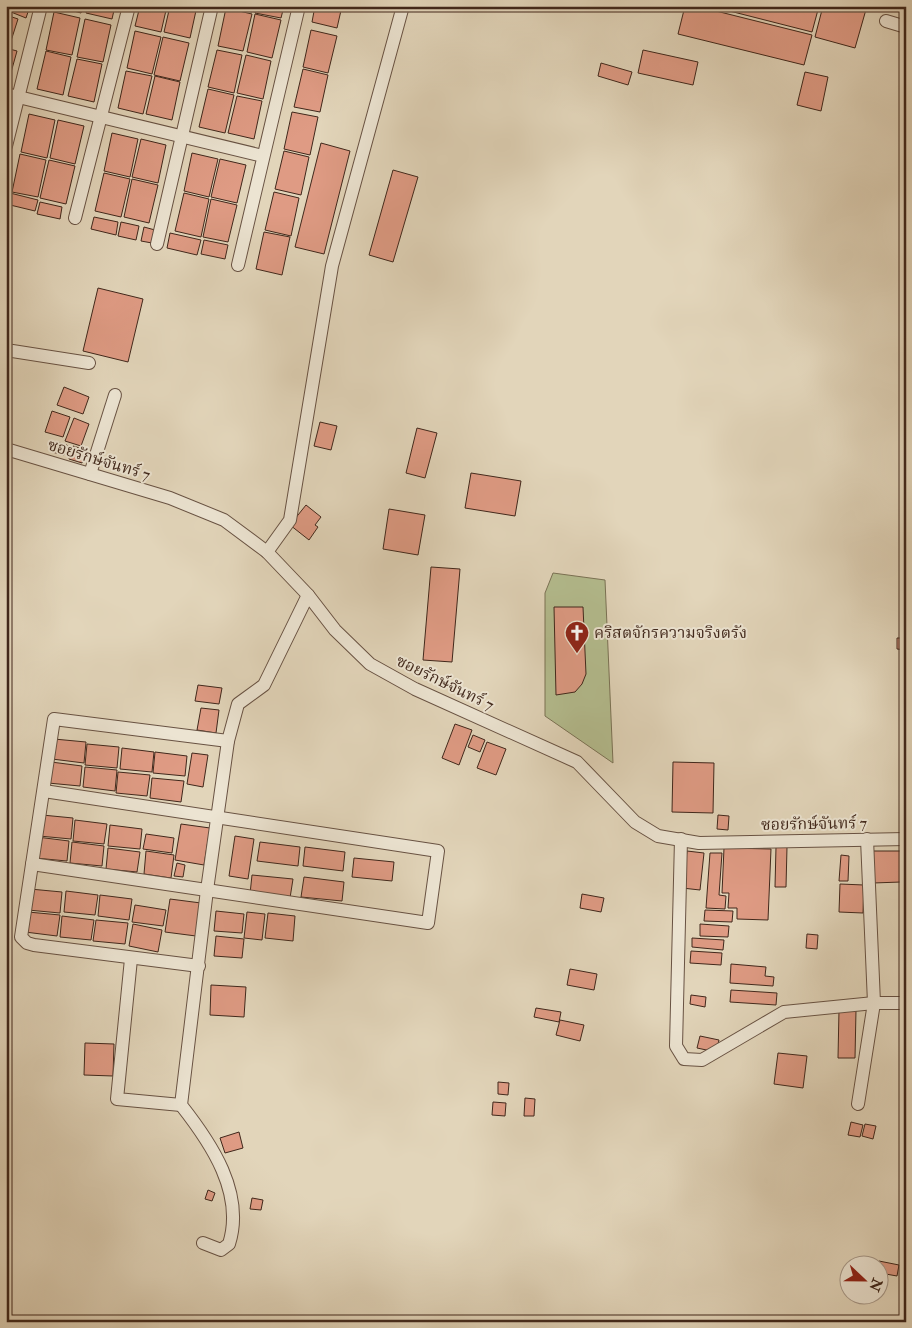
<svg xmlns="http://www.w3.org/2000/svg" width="912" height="1328" font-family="'IM FELL Double Pica','Noto Serif Thai',serif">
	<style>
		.green { fill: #b4bd8f; stroke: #7a7255 }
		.building { fill: #df9b84; stroke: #40271b }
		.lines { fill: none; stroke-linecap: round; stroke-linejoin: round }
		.minor-casing { stroke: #685243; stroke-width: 14 }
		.minor { stroke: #ece4d2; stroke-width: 12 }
		.labels { text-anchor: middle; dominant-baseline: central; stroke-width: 4; stroke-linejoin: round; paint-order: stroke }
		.street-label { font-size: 16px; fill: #40271b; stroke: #ece4d2 }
		.poi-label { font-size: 16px; fill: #40271b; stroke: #ece4d2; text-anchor: start }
	</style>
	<rect width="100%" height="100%" fill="#e2d5ba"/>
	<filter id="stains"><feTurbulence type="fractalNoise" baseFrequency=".004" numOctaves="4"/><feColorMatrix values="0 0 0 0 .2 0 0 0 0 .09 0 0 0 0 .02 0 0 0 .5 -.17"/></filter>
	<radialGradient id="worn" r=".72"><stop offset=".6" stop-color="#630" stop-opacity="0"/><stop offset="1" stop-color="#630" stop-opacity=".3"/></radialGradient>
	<path class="green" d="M 553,573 L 605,580 L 613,763 L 545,716 L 545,593 Z"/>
	<g class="building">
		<path d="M 6,6 L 30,6 L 26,18 L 6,10 Z"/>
		<path d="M 56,6 L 83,6 L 81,13 Z"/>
		<path d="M 88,6 L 115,6 L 112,19 L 86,13 Z"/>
		<path d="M 140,6 L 167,6 L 161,32 L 135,26 Z"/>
		<path d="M 170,6 L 197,6 L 190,38 L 164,32 Z"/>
		<path d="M 228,6 L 253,6 L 252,12 Z"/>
		<path d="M 257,6 L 284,6 L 281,18 L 255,13 Z"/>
		<path d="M 315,6 L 342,6 L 337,28 L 312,22 Z"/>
		<path d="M 685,6 L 696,6 L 812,35 L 804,65 L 678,34 Z"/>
		<path d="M 710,6 L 819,6 L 812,32 Z"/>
		<path d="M 823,6 L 867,6 L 855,48 L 815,37 Z"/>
		<path d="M 226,8 L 252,14 L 243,51 L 218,46 Z"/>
		<path d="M 54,12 L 80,18 L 72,55 L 46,50 Z"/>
		<path d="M 255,14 L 281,20 L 272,58 L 247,52 Z"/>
		<path d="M 6,15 L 18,19 L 10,44 L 6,42 Z"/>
		<path d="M 85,19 L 111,25 L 103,62 L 77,57 Z"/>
		<path d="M 311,30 L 337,36 L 328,73 L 303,67 Z"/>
		<path d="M 135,31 L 161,37 L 152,74 L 127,68 Z"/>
		<path d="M 163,37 L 189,43 L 180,81 L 154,75 Z"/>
		<path d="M 6,48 L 17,51 L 10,76 L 6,75 Z"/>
		<path d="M 217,50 L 242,55 L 234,93 L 208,87 Z"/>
		<path d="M 643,50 L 698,62 L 693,85 L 638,73 Z"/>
		<path d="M 46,51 L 71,57 L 63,95 L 37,89 Z"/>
		<path d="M 246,55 L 271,61 L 263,99 L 237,93 Z"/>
		<path d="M 77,59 L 102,64 L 94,102 L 68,96 Z"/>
		<path d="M 601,63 L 632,72 L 628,85 L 598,76 Z"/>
		<path d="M 303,69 L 328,75 L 320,112 L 294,107 Z"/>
		<path d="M 126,71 L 152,76 L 143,114 L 118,108 Z"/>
		<path d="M 805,72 L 828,77 L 821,111 L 797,105 Z"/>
		<path d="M 155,76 L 180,82 L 172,120 L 146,114 Z"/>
		<path d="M 208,89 L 234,95 L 225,133 L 199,127 Z"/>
		<path d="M 237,96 L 262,101 L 254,139 L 228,133 Z"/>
		<path d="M 292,112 L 318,117 L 310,155 L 284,149 Z"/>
		<path d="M 29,114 L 55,120 L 47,158 L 21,152 Z"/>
		<path d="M 58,120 L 84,126 L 75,164 L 50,158 Z"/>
		<path d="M 112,133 L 138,139 L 130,177 L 104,171 Z"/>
		<path d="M 141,139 L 166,145 L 158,183 L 132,177 Z"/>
		<path d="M 321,143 L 350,151 L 324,254 L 295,247 Z"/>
		<path d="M 284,151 L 309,157 L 301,195 L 275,189 Z"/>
		<path d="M 192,153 L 218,159 L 209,197 L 184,191 Z"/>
		<path d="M 20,154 L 46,160 L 38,197 L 12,192 Z"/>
		<path d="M 220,159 L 246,165 L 237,203 L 211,197 Z"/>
		<path d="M 49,160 L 75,166 L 66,204 L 40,198 Z"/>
		<path d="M 393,170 L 418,177 L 393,262 L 369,255 Z"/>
		<path d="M 104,173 L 130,179 L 121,217 L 95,211 Z"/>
		<path d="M 132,179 L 158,185 L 149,223 L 124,217 Z"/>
		<path d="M 6,192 L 38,200 L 35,211 L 6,204 Z"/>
		<path d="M 274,192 L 299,198 L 291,236 L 265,230 Z"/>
		<path d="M 184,193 L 209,199 L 201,237 L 175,231 Z"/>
		<path d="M 211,199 L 237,205 L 228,242 L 203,237 Z"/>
		<path d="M 40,202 L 62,207 L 60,219 L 37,214 Z"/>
		<path d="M 94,217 L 118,222 L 116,235 L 91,229 Z"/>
		<path d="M 121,222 L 139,226 L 136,240 L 118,236 Z"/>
		<path d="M 144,227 L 155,230 L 152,243 L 141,241 Z"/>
		<path d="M 264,232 L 290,237 L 282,275 L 256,269 Z"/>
		<path d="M 170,233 L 201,240 L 197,255 L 167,248 Z"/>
		<path d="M 204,240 L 228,245 L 225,259 L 201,254 Z"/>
		<path d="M 98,288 L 143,299 L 128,362 L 83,351 Z"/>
		<path d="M 64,387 L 89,397 L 83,414 L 57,405 Z"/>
		<path d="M 52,411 L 70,417 L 63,437 L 45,432 Z"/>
		<path d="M 74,418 L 89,424 L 81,446 L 65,441 Z"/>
		<path d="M 320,422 L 337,426 L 331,450 L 314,446 Z"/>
		<path d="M 417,428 L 437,433 L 425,478 L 406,473 Z"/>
		<path d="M 55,442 L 67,445 L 64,455 L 52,452 Z"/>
		<path d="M 73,446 L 86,450 L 82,463 L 69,459 Z"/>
		<path d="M 471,473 L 521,481 L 515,516 L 465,508 Z"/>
		<path d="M 306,505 L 321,517 L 315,525 L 318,527 L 309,540 L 290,525 Z"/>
		<path d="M 389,509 L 425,515 L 418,555 L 383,549 Z"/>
		<path d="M 431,567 L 460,569 L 452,662 L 423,660 Z"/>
		<path d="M 554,607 L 583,607 L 586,674 L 582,684 L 575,692 L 556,695 Z"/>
		<path d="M 897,638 L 906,638 L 906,650 L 897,649 Z"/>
		<path d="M 198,685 L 222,688 L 219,704 L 195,701 Z"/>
		<path d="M 201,708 L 219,710 L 216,733 L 197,730 Z"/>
		<path d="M 455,724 L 472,730 L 459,765 L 442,758 Z"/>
		<path d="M 473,735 L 485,740 L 480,752 L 468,747 Z"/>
		<path d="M 54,739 L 86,742 L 84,763 L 52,759 Z"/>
		<path d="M 487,742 L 506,749 L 496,775 L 477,768 Z"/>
		<path d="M 87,744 L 119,747 L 117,768 L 85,765 Z"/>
		<path d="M 122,748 L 154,752 L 152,772 L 120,769 Z"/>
		<path d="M 155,752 L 187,756 L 185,776 L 153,773 Z"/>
		<path d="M 192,753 L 208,755 L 203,787 L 187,784 Z"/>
		<path d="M 51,762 L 82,766 L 80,786 L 48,783 Z"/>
		<path d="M 673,762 L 714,763 L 713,813 L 672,812 Z"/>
		<path d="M 85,767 L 117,770 L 115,791 L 83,787 Z"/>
		<path d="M 118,772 L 150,775 L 147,796 L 116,793 Z"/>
		<path d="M 152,778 L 184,781 L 181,802 L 150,798 Z"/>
		<path d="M 42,815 L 73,818 L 71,839 L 39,836 Z"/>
		<path d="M 718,815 L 729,816 L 728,830 L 717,829 Z"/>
		<path d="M 75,820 L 107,824 L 104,844 L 73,841 Z"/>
		<path d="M 181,824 L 210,828 L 204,865 L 175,860 Z"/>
		<path d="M 110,825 L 142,829 L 140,849 L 108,846 Z"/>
		<path d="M 146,834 L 174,838 L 172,853 L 143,849 Z"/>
		<path d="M 235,836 L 254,839 L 248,879 L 229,876 Z"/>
		<path d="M 37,837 L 69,841 L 67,861 L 35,858 Z"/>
		<path d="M 72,842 L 104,846 L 102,866 L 70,863 Z"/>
		<path d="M 260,842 L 300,847 L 298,866 L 257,861 Z"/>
		<path d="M 305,847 L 345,852 L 343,871 L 303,866 Z"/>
		<path d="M 776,847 L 787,847 L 786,887 L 775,887 Z"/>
		<path d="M 108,848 L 140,852 L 137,872 L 106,869 Z"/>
		<path d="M 724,848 L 771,849 L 768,920 L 737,919 L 737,908 L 728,908 L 729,893 L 722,893 Z"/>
		<path d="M 146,851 L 174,855 L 171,878 L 144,874 Z"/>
		<path d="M 687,851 L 704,853 L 700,890 L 682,888 Z"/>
		<path d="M 873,851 L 901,851 L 901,882 L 873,883 Z"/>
		<path d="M 710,853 L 722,853 L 719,895 L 726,896 L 725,909 L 706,908 Z"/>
		<path d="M 841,855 L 849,856 L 848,881 L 839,881 Z"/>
		<path d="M 354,858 L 394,862 L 392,881 L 352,877 Z"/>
		<path d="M 177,863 L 185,865 L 183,877 L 174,876 Z"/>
		<path d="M 252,875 L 293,879 L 290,898 L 250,894 Z"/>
		<path d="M 304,877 L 344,882 L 342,901 L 301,897 Z"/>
		<path d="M 840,884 L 864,885 L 863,913 L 839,912 Z"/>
		<path d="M 30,889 L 62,892 L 60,913 L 28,910 Z"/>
		<path d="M 66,891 L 98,895 L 95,915 L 64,912 Z"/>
		<path d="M 582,894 L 604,898 L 601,912 L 580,908 Z"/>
		<path d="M 100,895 L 132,899 L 129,920 L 98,916 Z"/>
		<path d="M 170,899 L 201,903 L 196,936 L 165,932 Z"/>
		<path d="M 135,905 L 166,910 L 163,926 L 132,922 Z"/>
		<path d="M 705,910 L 733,911 L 732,922 L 704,921 Z"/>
		<path d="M 216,911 L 244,914 L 242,933 L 214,931 Z"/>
		<path d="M 28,912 L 60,915 L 57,936 L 25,932 Z"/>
		<path d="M 247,912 L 265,914 L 262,940 L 244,938 Z"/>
		<path d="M 268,913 L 295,916 L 293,941 L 265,938 Z"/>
		<path d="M 62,916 L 94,920 L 91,940 L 60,937 Z"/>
		<path d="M 96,920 L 128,923 L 125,944 L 93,941 Z"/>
		<path d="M 133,924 L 162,930 L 158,952 L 129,946 Z"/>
		<path d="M 700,924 L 729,926 L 728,937 L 700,936 Z"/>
		<path d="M 807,934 L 818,935 L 817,949 L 806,948 Z"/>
		<path d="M 216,936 L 244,939 L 242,958 L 214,956 Z"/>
		<path d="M 692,938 L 724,940 L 723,950 L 692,947 Z"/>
		<path d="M 691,951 L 722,953 L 721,965 L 690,963 Z"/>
		<path d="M 731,964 L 766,967 L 765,976 L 774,977 L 773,986 L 730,983 Z"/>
		<path d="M 570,969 L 597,974 L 594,990 L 567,985 Z"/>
		<path d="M 211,985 L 246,987 L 244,1017 L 210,1015 Z"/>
		<path d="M 731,990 L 777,993 L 776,1005 L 730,1002 Z"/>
		<path d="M 691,995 L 706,997 L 705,1007 L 690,1004 Z"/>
		<path d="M 536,1008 L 561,1012 L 559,1022 L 534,1017 Z"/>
		<path d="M 839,1010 L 856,1010 L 855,1058 L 838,1058 Z"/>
		<path d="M 560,1020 L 584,1025 L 580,1041 L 556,1035 Z"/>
		<path d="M 700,1036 L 719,1040 L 716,1052 L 697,1048 Z"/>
		<path d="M 85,1043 L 114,1044 L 113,1076 L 84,1075 Z"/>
		<path d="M 778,1053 L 807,1056 L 803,1088 L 774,1084 Z"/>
		<path d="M 498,1082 L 509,1083 L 508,1095 L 498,1094 Z"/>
		<path d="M 525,1098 L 535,1099 L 534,1116 L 524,1116 Z"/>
		<path d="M 493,1102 L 506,1103 L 505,1116 L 492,1115 Z"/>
		<path d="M 851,1122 L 863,1125 L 860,1137 L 848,1135 Z"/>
		<path d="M 865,1124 L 876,1126 L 873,1139 L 862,1136 Z"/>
		<path d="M 239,1132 L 243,1148 L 225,1153 L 220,1138 Z"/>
		<path d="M 208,1190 L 215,1193 L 212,1201 L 205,1199 Z"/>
		<path d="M 252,1198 L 263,1200 L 261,1210 L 250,1209 Z"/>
		<path d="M 879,1261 L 899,1265 L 897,1276 L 880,1273 Z"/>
	</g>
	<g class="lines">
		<defs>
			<g id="minor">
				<path d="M 886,21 L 906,27"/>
				<path d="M 6,94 L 263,156"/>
				<path d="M 6,146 L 41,6"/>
				<path d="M 75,218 L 129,6"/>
				<path d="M 157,244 L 212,6"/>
				<path d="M 238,265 L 299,6"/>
				<path d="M 6,350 L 89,363"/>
				<path d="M 6,449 L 170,498 L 224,520 L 267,552 L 308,595 L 335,630 L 370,664 L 415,689 L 577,762 L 635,822 L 658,836 L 699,843 L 906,839"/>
				<path d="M 90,474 L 115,395"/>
				<path d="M 267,552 L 290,520 L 332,266 L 403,6"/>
				<path d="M 681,839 L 676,1046 L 684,1059 L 702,1060 L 784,1012 L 874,1003 L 906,1003"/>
				<path d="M 32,864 L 428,923 L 438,851 L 44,791"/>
				<path d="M 131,959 L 117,1099 L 181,1105"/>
				<path d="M 199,966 L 34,945 L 27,943 L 21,937 L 54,719 L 228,741"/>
				<path d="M 858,1104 L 874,1003 L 867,839"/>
				<path d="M 203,1243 L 221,1250 L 229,1244 C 245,1193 211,1143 181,1105 L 207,890 L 228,741 L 238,704 L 264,685 L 308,595"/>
			</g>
		</defs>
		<use href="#minor" class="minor-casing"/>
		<use href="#minor" class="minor"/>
	</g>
	<defs>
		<symbol id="church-pin" viewBox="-11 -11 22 30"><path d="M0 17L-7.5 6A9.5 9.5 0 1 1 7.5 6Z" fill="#8f2418" stroke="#ece4d2"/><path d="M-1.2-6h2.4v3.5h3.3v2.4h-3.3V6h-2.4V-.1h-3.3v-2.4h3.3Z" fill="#fff"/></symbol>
	</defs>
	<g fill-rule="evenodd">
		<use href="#church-pin" x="563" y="619" width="28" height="38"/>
	</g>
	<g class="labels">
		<g class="street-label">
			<text transform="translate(99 460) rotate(17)">ซอยรักษ์จันทร์ 7</text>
			<text transform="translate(445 683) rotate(26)">ซอยรักษ์จันทร์ 7</text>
			<text transform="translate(814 824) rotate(-1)">ซอยรักษ์จันทร์ 7</text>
		</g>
		<g class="poi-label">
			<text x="594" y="633">คริสตจักรความจริงตรัง</text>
		</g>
	</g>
	<rect width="912" height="1328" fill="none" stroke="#e2d5ba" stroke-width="25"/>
	<rect x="8" y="8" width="897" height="1313" fill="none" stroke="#40271b" stroke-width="2.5"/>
	<rect x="12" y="12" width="887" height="1303" fill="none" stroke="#40271b"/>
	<g transform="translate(864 1280) rotate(112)"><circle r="24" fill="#ece4d2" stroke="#a79889"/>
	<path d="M0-4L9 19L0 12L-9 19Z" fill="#8f2418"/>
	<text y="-8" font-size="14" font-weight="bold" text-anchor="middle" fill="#40271b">N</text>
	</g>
	<rect width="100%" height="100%" filter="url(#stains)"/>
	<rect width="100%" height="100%" fill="url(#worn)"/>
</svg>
